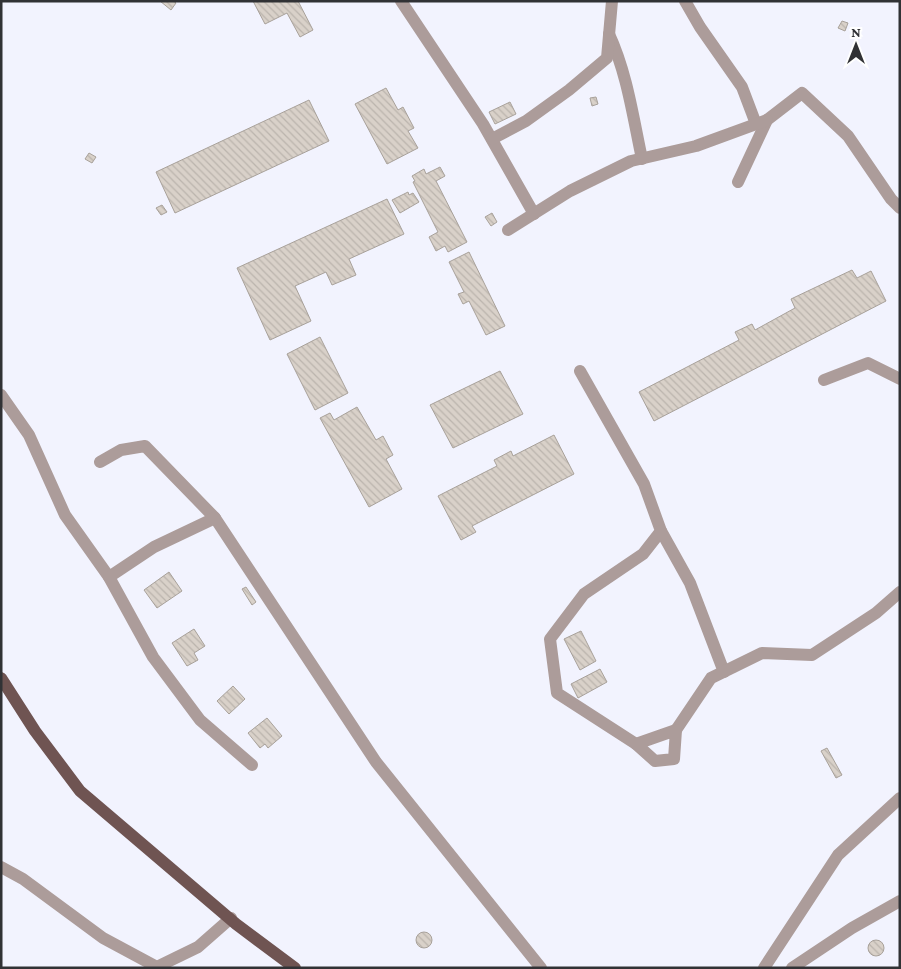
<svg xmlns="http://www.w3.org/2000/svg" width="901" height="969" font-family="'Crimson Pro',serif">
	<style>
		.building { fill: url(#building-back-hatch); stroke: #a8a19a }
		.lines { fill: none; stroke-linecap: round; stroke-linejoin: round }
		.minor { stroke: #ac9c9a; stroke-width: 12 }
		.major { stroke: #6f5452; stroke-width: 12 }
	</style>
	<defs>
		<pattern id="building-back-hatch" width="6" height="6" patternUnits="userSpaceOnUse" patternTransform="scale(1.25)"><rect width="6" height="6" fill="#d9d1c9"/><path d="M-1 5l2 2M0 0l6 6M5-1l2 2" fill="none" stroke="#bbb4ad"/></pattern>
	</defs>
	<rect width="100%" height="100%" fill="#f2f3fe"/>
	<g class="building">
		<path d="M 160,1 L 174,1 L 176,3 L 171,10 Z"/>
		<path d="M 253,1 L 298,1 L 313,30 L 300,37 L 287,13 L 265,24 Z"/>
		<path d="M 842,21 L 848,23 L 845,31 L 838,28 Z"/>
		<path d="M 386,88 L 398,110 L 403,107 L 414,128 L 408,131 L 418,148 L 387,164 L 355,104 Z"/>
		<path d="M 596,97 L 598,104 L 592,106 L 590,98 Z"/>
		<path d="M 309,100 L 329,141 L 175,213 L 156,172 Z"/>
		<path d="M 510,102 L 516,114 L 495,124 L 489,112 Z"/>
		<path d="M 89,153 L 96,157 L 92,163 L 85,159 Z"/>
		<path d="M 440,167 L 445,176 L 436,181 L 467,242 L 448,252 L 445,246 L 436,251 L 429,237 L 438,232 L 413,182 L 415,181 L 412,176 L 424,169 L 426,174 Z"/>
		<path d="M 408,192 L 409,195 L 413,193 L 419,202 L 400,213 L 392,200 Z"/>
		<path d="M 387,199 L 404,234 L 349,259 L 356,275 L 332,285 L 326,272 L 295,286 L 311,321 L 270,340 L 237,268 Z"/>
		<path d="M 162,205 L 167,212 L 161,215 L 156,208 Z"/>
		<path d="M 492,213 L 497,222 L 491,226 L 485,217 Z"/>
		<path d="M 469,252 L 505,326 L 486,335 L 469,301 L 463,304 L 458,294 L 464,292 L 449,262 Z"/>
		<path d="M 852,270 L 857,278 L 871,271 L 886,301 L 654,421 L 639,392 L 739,340 L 735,332 L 752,324 L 755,330 L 795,308 L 791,299 Z"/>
		<path d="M 320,337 L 348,393 L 315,410 L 287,354 Z"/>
		<path d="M 500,371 L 523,414 L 453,448 L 430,405 Z"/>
		<path d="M 357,407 L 376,440 L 383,436 L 393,455 L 386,459 L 402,489 L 369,507 L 320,418 L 330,413 L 334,420 Z"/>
		<path d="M 554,435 L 574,474 L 472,526 L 476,532 L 461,540 L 438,496 L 497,466 L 494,460 L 511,451 L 513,456 Z"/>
		<path d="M 169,572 L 182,591 L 157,608 L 144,590 Z"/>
		<path d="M 246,587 L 256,602 L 252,605 L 242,589 Z"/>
		<path d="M 194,629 L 205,646 L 194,653 L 198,660 L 187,666 L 172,643 Z"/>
		<path d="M 581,631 L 596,661 L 580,670 L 564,639 Z"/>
		<path d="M 600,669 L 607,682 L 578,698 L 571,684 Z"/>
		<path d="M 233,686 L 245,699 L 229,714 L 217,701 Z"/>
		<path d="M 267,718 L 282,736 L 268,748 L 265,744 L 260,748 L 248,733 Z"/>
		<path d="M 827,748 L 842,775 L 836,778 L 821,751 Z"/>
		<circle cx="424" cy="940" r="8"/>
		<circle cx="876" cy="948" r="8"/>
	</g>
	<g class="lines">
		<g class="minor">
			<path d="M 401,1 L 483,124 L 534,214"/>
			<path d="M 685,1 L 700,27 L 742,87 L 756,124"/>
			<path d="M 609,34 C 627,73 633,117 642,159"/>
			<path d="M 492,139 L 526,121 L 569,90 L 607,58 L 612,1"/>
			<path d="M 738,182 L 767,120 L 802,93 L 848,136 L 891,199 L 900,208"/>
			<path d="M 508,230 L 570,191 L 631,161 L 696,146 L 767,120"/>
			<path d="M 580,371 L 644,484 L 661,531 L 643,554 L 584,594 L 550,639 L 557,693 L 636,744"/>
			<path d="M 824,380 L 868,363 L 900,379"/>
			<path d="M 1,395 L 29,435 L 65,515 L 109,577"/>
			<path d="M 100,462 L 121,450 L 145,446 L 215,518"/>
			<path d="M 661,531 L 690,583 L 724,672"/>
			<path d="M 676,730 L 711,678 L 762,653 L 812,655 L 876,613 L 900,592"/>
			<path d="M 676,730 L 674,759 L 655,761 L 636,744 Z"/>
			<path d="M 252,765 L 200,720 L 153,657 L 109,577 L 154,547 L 215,518 L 376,762 L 541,968"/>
			<path d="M 1,867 L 23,879 L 103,938 L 157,967 L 198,947 L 231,918"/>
			<path d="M 764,968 L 838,855 L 900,798"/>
			<path d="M 792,968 L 852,928 L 900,901"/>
		</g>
		<path class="major" d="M 1,678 L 35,731 L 80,791 L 236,924 L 295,968"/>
	</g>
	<rect width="901" height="969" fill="none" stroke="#313235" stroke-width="5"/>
	<g transform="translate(856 45)" stroke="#ffffff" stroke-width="4" paint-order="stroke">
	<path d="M0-4L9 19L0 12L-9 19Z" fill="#313235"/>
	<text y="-8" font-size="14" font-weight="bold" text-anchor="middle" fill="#313235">N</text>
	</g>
</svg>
